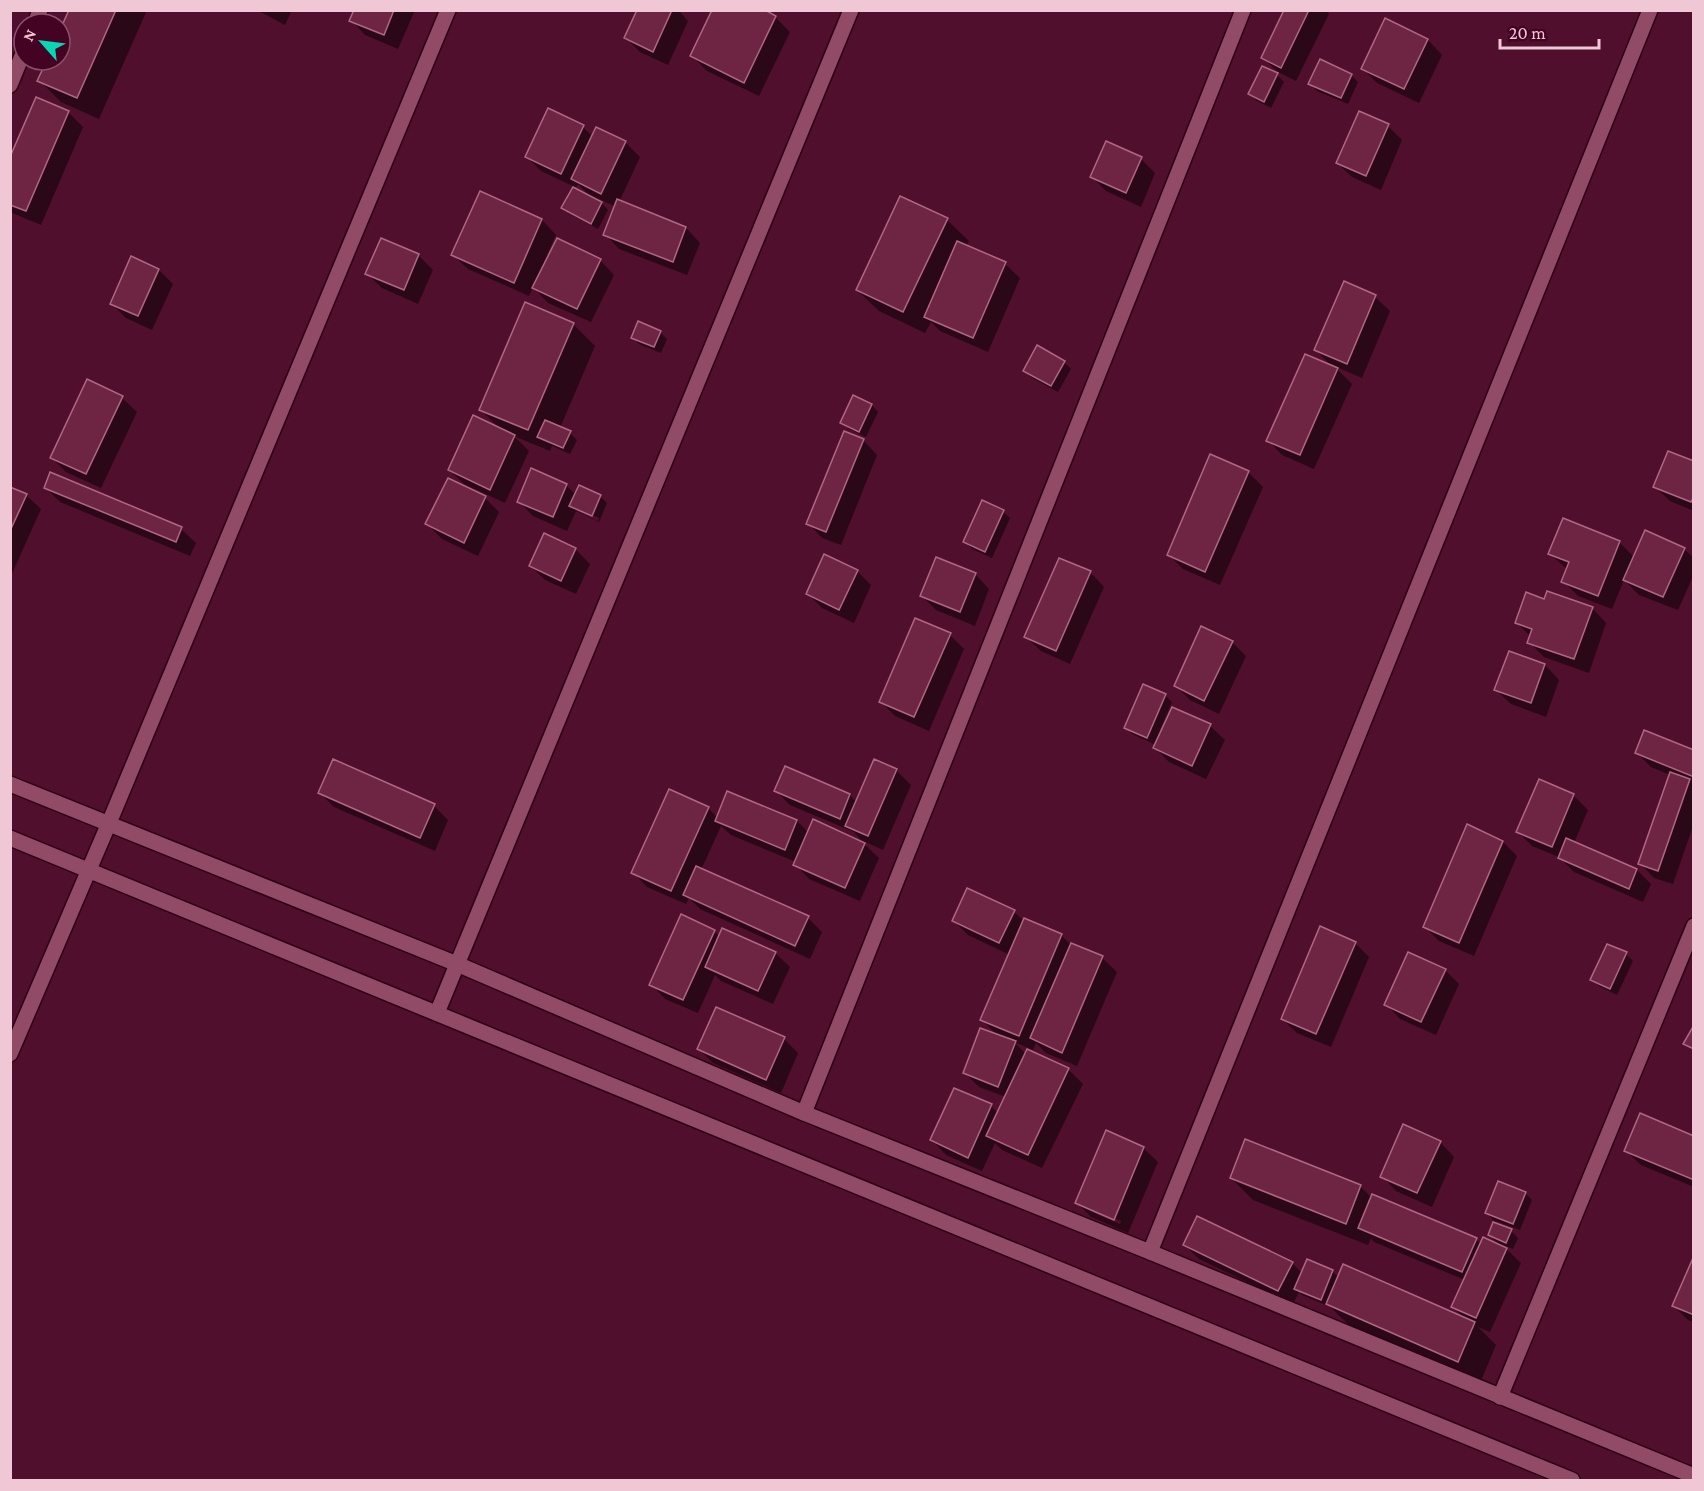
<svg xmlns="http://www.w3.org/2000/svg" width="1704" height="1491" font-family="'Crimson Pro',serif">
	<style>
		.shadow { fill: #0007; fill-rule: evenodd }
		.building { fill: #6e2544; stroke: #b06782; stroke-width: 1.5 }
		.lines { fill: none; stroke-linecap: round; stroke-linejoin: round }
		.minor-casing { stroke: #2d0015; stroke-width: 18 }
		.minor { stroke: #914b66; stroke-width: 15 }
	</style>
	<rect width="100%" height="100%" fill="#4f0f2d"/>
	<g class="shadow">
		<path d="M 70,10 L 147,10 L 99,119 L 61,102 L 39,80 L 48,60 L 60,60 L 60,34 Z"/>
		<path d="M 257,10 L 292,10 L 285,25 Z"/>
		<path d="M 355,10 L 415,10 L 398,49 L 365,35 L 351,20 Z"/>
		<path d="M 639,10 L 678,10 L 688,21 L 668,65 L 640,52 L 626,38 Z"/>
		<path d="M 1286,10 L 1326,10 L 1329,14 L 1296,81 L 1278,72 L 1263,58 Z"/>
		<path d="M 775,17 L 790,32 L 759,96 L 707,71 L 692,56 Z"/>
		<path d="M 1385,20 L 1428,40 L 1442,55 L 1419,103 L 1377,83 L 1363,69 Z"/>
		<path d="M 1277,75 L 1284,82 L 1271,108 L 1257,101 L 1250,94 Z"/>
		<path d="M 1351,75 L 1358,82 L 1348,104 L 1317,91 L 1310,84 Z"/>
		<path d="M 68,112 L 83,127 L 41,225 L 10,212 L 10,161 Z"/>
		<path d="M 1388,126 L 1402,140 L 1381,190 L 1352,177 L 1337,163 Z"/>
		<path d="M 583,127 L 593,137 L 625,142 L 640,157 L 619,202 L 686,228 L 700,243 L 687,275 L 619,249 L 605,234 L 616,207 L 597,198 L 608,210 L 598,229 L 570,214 L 563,208 L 575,187 L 541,171 L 527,157 ZM 578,184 L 591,197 L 575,189 Z"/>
		<path d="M 1141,159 L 1155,173 L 1141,207 L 1106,191 L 1092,177 Z"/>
		<path d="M 481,193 L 542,220 L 556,235 L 547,255 L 600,260 L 614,275 L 591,322 L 548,303 L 533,287 L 529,296 L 468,269 L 453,255 Z"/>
		<path d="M 947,220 L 969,241 L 966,247 L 1005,264 L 1020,278 L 988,352 L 940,331 L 931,322 L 925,333 L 879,311 L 857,290 Z"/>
		<path d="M 418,255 L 433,270 L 418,304 L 382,288 L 367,274 Z"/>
		<path d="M 159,270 L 173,284 L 152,330 L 126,318 L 111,303 Z"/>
		<path d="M 1345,283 L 1375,297 L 1390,311 L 1362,378 L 1334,366 L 1352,384 L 1314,469 L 1282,455 L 1268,440 L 1333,368 L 1316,350 Z"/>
		<path d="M 573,324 L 595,346 L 560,428 L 570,433 L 577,440 L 570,454 L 552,446 L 550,451 L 514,436 L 529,451 L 505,503 L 464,484 L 449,470 L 501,430 L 481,410 Z"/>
		<path d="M 660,332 L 667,339 L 661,353 L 639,344 L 632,337 Z"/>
		<path d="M 1064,362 L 1071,369 L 1058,392 L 1032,378 L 1025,371 Z"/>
		<path d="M 88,381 L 122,398 L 137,412 L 101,488 L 66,472 L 51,457 Z"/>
		<path d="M 872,405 L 878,412 L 866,437 L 849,429 L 842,422 Z"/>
		<path d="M 863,440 L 877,455 L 841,545 L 822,538 L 808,523 Z"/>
		<path d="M 1694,463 L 1694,511 L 1670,501 L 1655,487 Z"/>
		<path d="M 1248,472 L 1263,487 L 1220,585 L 1183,569 L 1169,555 Z"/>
		<path d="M 566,485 L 576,495 L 600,496 L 607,503 L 599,522 L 576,511 L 567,531 L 533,516 L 518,501 ZM 577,508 L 599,518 L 598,521 L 577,511 Z"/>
		<path d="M 45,487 L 181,529 L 196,543 L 190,556 L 60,502 Z"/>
		<path d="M 10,488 L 26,495 L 41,509 L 10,578 Z"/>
		<path d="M 485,498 L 499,512 L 478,556 L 442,539 L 427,524 Z"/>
		<path d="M 1003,512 L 1010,518 L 992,558 L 972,549 L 965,542 Z"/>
		<path d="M 1619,542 L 1635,558 L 1684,549 L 1694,558 L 1694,574 L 1678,610 L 1639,595 L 1624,580 L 1612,609 L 1578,596 L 1563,581 L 1568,570 L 1550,554 Z"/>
		<path d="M 575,549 L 590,564 L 576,594 L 545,580 L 531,566 Z"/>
		<path d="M 857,571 L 871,585 L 854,623 L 822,608 L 807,593 Z"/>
		<path d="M 1090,572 L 1104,587 L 1070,664 L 1041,651 L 1026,637 Z"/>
		<path d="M 975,574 L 989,589 L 975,626 L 936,610 L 922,596 Z"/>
		<path d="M 1545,601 L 1592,608 L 1606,623 L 1589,673 L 1544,657 L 1529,642 L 1531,637 L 1517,623 Z"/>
		<path d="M 950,635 L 964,649 L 929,731 L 895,716 L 881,702 Z"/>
		<path d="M 1232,642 L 1246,656 L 1219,714 L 1190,700 L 1176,686 Z"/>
		<path d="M 1510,653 L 1545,665 L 1559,680 L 1546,717 L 1511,704 L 1496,690 Z"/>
		<path d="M 1165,695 L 1172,702 L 1160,730 L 1210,726 L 1225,740 L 1206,779 L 1169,762 L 1155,748 L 1156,745 L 1132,734 L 1126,728 Z"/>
		<path d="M 1694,752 L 1694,823 L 1673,884 L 1654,878 L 1640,863 L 1670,775 L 1651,767 L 1637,753 Z"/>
		<path d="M 875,761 L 897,771 L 911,785 L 883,850 L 861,840 L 854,832 L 790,805 L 776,791 L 785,768 L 850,795 L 857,803 Z"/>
		<path d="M 320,793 L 434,806 L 448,820 L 435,851 L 334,807 Z"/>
		<path d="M 728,793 L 797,821 L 809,833 L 864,844 L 879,858 L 860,901 L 809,879 L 795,864 L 796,862 L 731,835 L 721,826 L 701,870 L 808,918 L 822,932 L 810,959 L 700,909 L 689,898 L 686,904 L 647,887 L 633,872 L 708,808 L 718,818 Z"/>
		<path d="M 1573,795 L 1588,810 L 1574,843 L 1637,870 L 1651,884 L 1643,902 L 1574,872 L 1559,857 L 1532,846 L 1518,832 Z"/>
		<path d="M 1503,842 L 1517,856 L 1474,956 L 1439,941 L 1424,926 Z"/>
		<path d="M 1014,912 L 1024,921 L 1061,935 L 1070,944 L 1102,958 L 1117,972 L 1077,1066 L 1046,1053 L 1036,1043 L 1033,1050 L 1014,1042 L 1026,1054 L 1068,1069 L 1083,1084 L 1042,1168 L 1002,1150 L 995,1143 L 982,1171 L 946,1155 L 932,1140 L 955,1089 L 991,1106 L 998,1113 L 1006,1097 L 979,1087 L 965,1073 L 999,1037 L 982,1020 L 1010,955 L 968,935 L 953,920 Z"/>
		<path d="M 714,931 L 720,937 L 775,953 L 790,967 L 773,1004 L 721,981 L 715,975 L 698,1013 L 665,999 L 651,984 Z"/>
		<path d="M 1355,943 L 1369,957 L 1331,1047 L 1297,1033 L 1282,1019 Z"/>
		<path d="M 1608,946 L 1626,954 L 1633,961 L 1617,995 L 1599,986 L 1592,979 Z"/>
		<path d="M 1445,970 L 1459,984 L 1436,1035 L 1400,1019 L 1386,1004 Z"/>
		<path d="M 784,1039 L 798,1053 L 781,1093 L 713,1063 L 699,1049 Z"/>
		<path d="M 1694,1137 L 1694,1187 L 1641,1165 L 1626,1151 Z"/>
		<path d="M 1246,1141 L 1360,1186 L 1372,1198 L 1476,1239 L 1481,1244 L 1502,1247 L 1489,1235 L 1511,1231 L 1518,1238 L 1513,1249 L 1501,1244 L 1521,1263 L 1490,1332 L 1478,1327 L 1496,1345 L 1480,1383 L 1349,1325 L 1328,1305 L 1328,1306 L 1302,1295 L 1299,1292 L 1293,1304 L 1199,1259 L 1185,1245 L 1292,1263 L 1302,1273 L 1332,1271 L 1339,1278 L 1465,1319 L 1453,1307 L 1465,1280 L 1374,1242 L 1371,1238 L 1368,1245 L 1253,1200 L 1231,1178 Z"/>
		<path d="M 1440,1142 L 1454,1157 L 1432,1207 L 1396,1191 L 1382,1176 Z"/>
		<path d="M 1143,1148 L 1158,1162 L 1128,1233 L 1091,1217 L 1077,1203 ZM 1092,1209 L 1121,1221 L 1120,1224 L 1092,1212 Z"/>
		<path d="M 1499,1182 L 1526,1194 L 1532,1200 L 1520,1230 L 1493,1220 L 1487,1213 Z"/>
		<path d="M 1694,1262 L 1694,1322 L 1688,1320 L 1674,1306 Z"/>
	</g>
	<g class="building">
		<path d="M 69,10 L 116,10 L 77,98 L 37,81 L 47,60 L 60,60 L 60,30 Z"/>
		<path d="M 354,10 L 394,10 L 384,35 L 349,21 Z"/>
		<path d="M 637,10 L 672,10 L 653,52 L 624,38 Z"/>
		<path d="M 712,10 L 765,10 L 776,16 L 744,83 L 690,56 Z"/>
		<path d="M 1284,10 L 1309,10 L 1281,68 L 1261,58 Z"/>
		<path d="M 1385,18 L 1428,39 L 1404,89 L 1361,69 Z"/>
		<path d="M 1320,59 L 1352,74 L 1341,98 L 1308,84 Z"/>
		<path d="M 1262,66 L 1278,73 L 1264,102 L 1248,94 Z"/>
		<path d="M 36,97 L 69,111 L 26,211 L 10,205 L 10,157 Z"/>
		<path d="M 548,108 L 584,125 L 561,174 L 525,157 Z"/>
		<path d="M 1359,111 L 1389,124 L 1366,176 L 1336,163 Z"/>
		<path d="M 596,127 L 626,141 L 601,194 L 571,179 Z"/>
		<path d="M 1106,141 L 1142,157 L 1126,193 L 1090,177 Z"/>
		<path d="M 573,187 L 602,202 L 591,224 L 561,208 Z"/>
		<path d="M 480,191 L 542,219 L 514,283 L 451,255 Z"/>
		<path d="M 900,196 L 948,218 L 903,312 L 856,290 Z"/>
		<path d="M 617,199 L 686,227 L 673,262 L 603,235 Z"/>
		<path d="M 381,238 L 419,254 L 404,290 L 365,274 Z"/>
		<path d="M 557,238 L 601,259 L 577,309 L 532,288 Z"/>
		<path d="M 957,241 L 1006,262 L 973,338 L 924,317 Z"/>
		<path d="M 131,256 L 159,269 L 138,316 L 110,304 Z"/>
		<path d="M 1344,281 L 1376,295 L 1347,364 L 1314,350 Z"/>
		<path d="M 525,302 L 574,323 L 528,430 L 479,410 Z"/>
		<path d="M 638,321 L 661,331 L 654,347 L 631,338 Z"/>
		<path d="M 1037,345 L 1065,361 L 1051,386 L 1023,371 Z"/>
		<path d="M 1305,354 L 1338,368 L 1300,455 L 1266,441 Z"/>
		<path d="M 87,379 L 123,396 L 86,474 L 50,458 Z"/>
		<path d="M 853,395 L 872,404 L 859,432 L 840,423 Z"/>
		<path d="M 473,415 L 515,435 L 490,490 L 448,470 Z"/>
		<path d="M 545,420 L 571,431 L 563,448 L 537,437 Z"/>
		<path d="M 844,431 L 864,439 L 826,532 L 806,524 Z"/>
		<path d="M 1668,451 L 1694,461 L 1694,497 L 1691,502 L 1653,487 Z"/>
		<path d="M 1210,454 L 1249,471 L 1205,572 L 1167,555 Z"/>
		<path d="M 531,468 L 567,484 L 553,517 L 517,502 Z"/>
		<path d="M 50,472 L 182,527 L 176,542 L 44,488 Z"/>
		<path d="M 448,478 L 486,496 L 464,543 L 425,524 Z"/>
		<path d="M 579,485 L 601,495 L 592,516 L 569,506 Z"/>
		<path d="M 10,487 L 27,494 L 10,531 Z"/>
		<path d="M 982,500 L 1004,510 L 985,552 L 963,542 Z"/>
		<path d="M 1563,518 L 1620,541 L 1598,596 L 1561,582 L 1569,562 L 1548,554 Z"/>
		<path d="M 1645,530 L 1685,548 L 1663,597 L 1623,580 Z"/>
		<path d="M 544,533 L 576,548 L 561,581 L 529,566 Z"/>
		<path d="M 824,554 L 858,570 L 839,610 L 806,594 Z"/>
		<path d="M 936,557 L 976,573 L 960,612 L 920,596 Z"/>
		<path d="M 1059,558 L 1091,571 L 1056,651 L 1024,637 Z"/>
		<path d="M 1547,591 L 1593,607 L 1574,659 L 1527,643 L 1532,629 L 1515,623 L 1526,592 L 1544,599 Z"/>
		<path d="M 915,618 L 951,633 L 914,717 L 879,702 Z"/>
		<path d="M 1201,626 L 1233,641 L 1204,701 L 1174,686 Z"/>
		<path d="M 1509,651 L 1545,664 L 1531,703 L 1494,690 Z"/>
		<path d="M 1143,684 L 1166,694 L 1147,738 L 1124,728 Z"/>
		<path d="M 1172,707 L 1211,724 L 1192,766 L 1153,748 Z"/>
		<path d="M 1644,730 L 1694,750 L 1694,777 L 1635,753 Z"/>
		<path d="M 333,759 L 435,804 L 420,838 L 318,793 Z"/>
		<path d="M 874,759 L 897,769 L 868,836 L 845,826 Z"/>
		<path d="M 785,766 L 850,794 L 840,819 L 774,791 Z"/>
		<path d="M 1670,772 L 1690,779 L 1658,871 L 1638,864 Z"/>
		<path d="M 1539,779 L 1574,794 L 1552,847 L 1516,832 Z"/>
		<path d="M 669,789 L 709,807 L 671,891 L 631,873 Z"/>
		<path d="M 727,791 L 797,820 L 785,850 L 715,821 Z"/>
		<path d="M 813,819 L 865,843 L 845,888 L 793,865 Z"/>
		<path d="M 1467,824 L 1503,841 L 1459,943 L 1423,927 Z"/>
		<path d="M 1566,838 L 1637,869 L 1629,889 L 1558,858 Z"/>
		<path d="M 696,866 L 809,916 L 795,946 L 683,895 Z"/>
		<path d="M 967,888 L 1015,910 L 999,943 L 952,921 Z"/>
		<path d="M 681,914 L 715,930 L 683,1000 L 649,985 Z"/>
		<path d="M 1024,918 L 1062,934 L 1019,1036 L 980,1020 Z"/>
		<path d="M 1320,926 L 1356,942 L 1316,1034 L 1281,1019 Z"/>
		<path d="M 722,928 L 776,952 L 758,991 L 705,967 Z"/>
		<path d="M 1071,943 L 1103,956 L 1062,1053 L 1030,1038 Z"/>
		<path d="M 1607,944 L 1627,952 L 1610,989 L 1590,980 Z"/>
		<path d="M 1408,952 L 1446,969 L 1421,1022 L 1384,1005 Z"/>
		<path d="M 716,1007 L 785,1037 L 766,1080 L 697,1049 Z"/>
		<path d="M 1694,1025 L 1694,1049 L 1683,1044 Z"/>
		<path d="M 980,1028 L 1016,1041 L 998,1087 L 963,1073 Z"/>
		<path d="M 1027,1049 L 1069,1068 L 1028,1155 L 986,1136 Z"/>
		<path d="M 954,1088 L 992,1104 L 968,1158 L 930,1140 Z"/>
		<path d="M 1640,1113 L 1694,1136 L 1694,1180 L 1624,1151 Z"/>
		<path d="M 1403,1124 L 1441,1141 L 1417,1193 L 1380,1177 Z"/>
		<path d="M 1106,1130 L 1144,1147 L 1114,1220 L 1075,1203 Z"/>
		<path d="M 1245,1139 L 1361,1185 L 1346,1224 L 1230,1178 Z"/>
		<path d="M 1498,1181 L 1526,1192 L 1513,1224 L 1485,1213 Z"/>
		<path d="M 1372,1194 L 1477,1238 L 1462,1272 L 1358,1228 Z"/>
		<path d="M 1197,1216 L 1293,1262 L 1278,1291 L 1183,1245 Z"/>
		<path d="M 1493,1222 L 1512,1229 L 1506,1243 L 1488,1235 Z"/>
		<path d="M 1483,1237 L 1507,1248 L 1476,1318 L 1451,1307 Z"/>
		<path d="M 1693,1258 L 1694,1258 L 1694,1315 L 1672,1306 Z"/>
		<path d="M 1307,1259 L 1333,1270 L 1321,1300 L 1294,1289 Z"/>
		<path d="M 1343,1264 L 1475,1322 L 1458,1362 L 1326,1304 Z"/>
	</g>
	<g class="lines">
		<defs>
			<g id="minor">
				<path d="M 35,24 L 40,10"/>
				<path d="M 10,85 L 24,51"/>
				<path d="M 10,784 L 457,964 L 804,1113 L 1150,1252 L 1694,1476"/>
				<path d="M 10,838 L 1572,1480"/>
				<path d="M 437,1013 L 851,10"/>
				<path d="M 10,1054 L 109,823 L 448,10"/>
				<path d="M 804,1113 L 1243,10"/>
				<path d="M 1150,1252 L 1650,10"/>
				<path d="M 1500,1397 L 1694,926"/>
			</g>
		</defs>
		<use href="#minor" class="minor-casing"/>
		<use href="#minor" class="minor"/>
	</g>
	<rect width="1704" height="1491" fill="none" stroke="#f0c7d5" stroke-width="24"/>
	<g transform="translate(42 42) rotate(298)"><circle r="28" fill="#440323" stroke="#89516a" stroke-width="1.5"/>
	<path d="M0-4.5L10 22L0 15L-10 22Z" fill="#0ad5b5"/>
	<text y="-9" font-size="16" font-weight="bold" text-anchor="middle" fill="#f0c7d5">N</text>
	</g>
	<path d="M1500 39v9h99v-9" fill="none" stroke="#f0c7d5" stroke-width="3"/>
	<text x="1509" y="39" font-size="18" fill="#f0c7d5" stroke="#440323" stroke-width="4.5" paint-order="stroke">20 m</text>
</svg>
